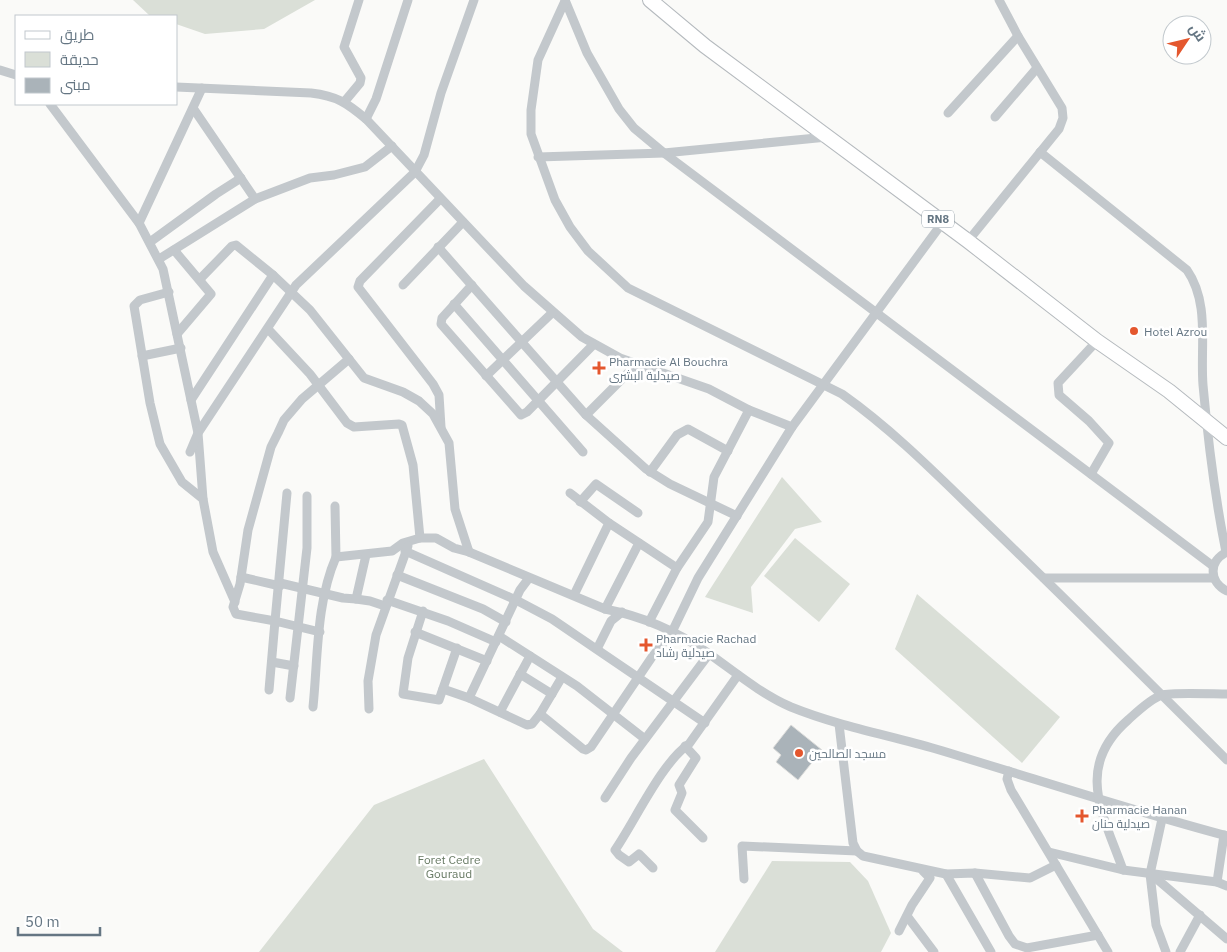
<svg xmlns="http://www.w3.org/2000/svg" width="1227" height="952" font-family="'IBM Plex Sans',Cairo,sans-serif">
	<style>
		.green { fill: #dadfd7 }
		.building { fill: #aab3b9; stroke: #dcdcda }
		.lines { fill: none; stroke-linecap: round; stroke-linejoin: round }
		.primary-casing { stroke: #b5babe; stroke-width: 16 }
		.street { stroke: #c3c8cc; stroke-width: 9 }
		.primary { stroke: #fff; stroke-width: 14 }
		.poi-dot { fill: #e4572e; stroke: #fff; stroke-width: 2 }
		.labels { text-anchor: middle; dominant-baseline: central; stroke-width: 5; stroke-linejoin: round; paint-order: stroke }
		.shield { fill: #fff; stroke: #939fa8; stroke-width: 1 }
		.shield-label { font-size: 11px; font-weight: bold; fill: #657683 }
		.poi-label { font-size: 12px; fill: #657683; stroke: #fff; text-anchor: start }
		.park-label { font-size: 12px; fill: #687a64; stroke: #fff }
	</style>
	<rect width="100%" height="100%" fill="#fafaf8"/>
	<g class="green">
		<path d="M 133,0 L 315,0 L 264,29 L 205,34 L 176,24 L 176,16 L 149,15 Z"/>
		<path d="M 782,477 L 822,522 L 795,529 L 751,587 L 753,613 L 705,597 Z"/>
		<path d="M 795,538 L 850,584 L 819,622 L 764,576 Z"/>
		<path d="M 917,594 L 1060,717 L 1022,763 L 895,649 Z"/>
		<path d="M 484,759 L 593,929 L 623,952 L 259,952 L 374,805 Z"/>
		<path d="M 772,861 L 850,862 L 868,881 L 891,933 L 881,952 L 715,952 Z"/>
	</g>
	<path class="building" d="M 791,725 L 822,750 L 798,780 L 776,762 L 781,755 L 773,748 Z"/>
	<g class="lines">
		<defs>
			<path id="primary" d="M 650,0 L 705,46 L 968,241 L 1097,341 L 1169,391 L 1227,438"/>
		</defs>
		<use href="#primary" class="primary-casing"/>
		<g class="street">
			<path d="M 565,0 L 587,53 L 619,109 L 634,128 L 664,153 L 1213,566"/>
			<path d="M 565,1 L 538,60 L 531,110 L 531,134 L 555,200 L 570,227 L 588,251 L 628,288 L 842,394 C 897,433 943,481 992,528 C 1071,604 1149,682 1227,760"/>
			<path d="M 0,70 L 16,75"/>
			<path d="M 176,87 L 311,93 C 337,96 347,103 366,119 L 524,286 L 582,337 L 620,358 L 709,389 L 749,410 L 792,427 L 943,222"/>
			<path d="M 345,101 L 360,83 L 361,78 L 344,47 L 359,0"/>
			<path d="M 50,104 L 139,223 L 163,269 L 198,433 L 203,499"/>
			<path d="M 193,108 L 255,199 L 310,178 L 334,175 L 365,167 L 392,146"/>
			<path d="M 948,113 L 1018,36"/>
			<path d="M 995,117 L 1037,68"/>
			<path d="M 366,119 L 376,99 L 408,0"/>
			<path d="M 1040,152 L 1187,270 C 1210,303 1200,347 1203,385 C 1208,441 1215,498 1226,552"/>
			<path d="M 538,157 L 664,153 L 827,137"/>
			<path d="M 440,199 L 360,281 L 358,287 L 433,384 L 439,395 L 441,427"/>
			<path d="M 139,223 L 202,88"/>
			<path d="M 968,241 L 1059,129 L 1063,118 L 1062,108 L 1018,36 L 999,0"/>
			<path d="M 150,242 L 216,194 L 241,178"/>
			<path d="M 438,247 L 586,415 L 637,364"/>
			<path d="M 174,250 L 211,294 L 177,334"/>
			<path d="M 159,259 L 255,199"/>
			<path d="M 200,279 L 232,246 L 236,245 L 273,275 L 310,310 L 364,378 L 403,392 L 419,401 L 433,414 L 449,443 L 455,509 L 469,552"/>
			<path d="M 403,285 L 463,222"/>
			<path d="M 472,285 L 442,318 L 441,324 L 521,415 L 527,412 L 593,345"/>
			<path d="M 169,292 L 140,300 L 134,306 L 150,403 L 160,444 L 182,482 L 203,499 L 213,552 L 235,602"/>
			<path d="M 454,304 L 583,452"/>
			<path d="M 268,329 L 310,374 L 347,423 L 354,427 L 399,424 L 402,425 L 413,465 L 420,538"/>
			<path d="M 142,356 L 181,348"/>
			<path d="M 486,376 L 553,312"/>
			<path d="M 191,400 L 273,275"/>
			<path d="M 586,415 L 646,469 L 670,484 L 737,516"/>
			<path d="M 190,452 L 198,433 L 296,285 L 415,172 L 424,155 L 441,93 L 474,0"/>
			<path d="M 650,472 L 677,435 L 688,429 L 728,451"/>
			<path d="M 1091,474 L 1109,443 L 1089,421 L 1059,395 L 1058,383 L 1097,341"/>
			<path d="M 287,493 L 275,621 L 236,614 L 233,607 L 240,584 L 248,530 L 271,447 L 278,433 L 284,420 L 302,399 L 349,359"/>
			<path d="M 570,493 L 609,523 L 677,568"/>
			<path d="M 580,502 L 596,484 L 638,513"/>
			<path d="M 335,506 L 336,557 L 392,551 L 403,543 L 420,538 L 436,538 L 454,548 L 469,552 L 605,609 C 641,616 678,632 708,653 C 735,672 761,694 791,707 C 838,726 888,735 936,749 C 1033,778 1129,810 1227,836"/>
			<path d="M 405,551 L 516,600 L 552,619 L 705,723"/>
			<path d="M 1227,552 C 1208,561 1209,582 1227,591"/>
			<path d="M 397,575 L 483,609 L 506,622"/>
			<path d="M 241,577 L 280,586"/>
			<path d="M 1044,578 L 1214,578"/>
			<path d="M 280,583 L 343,598 L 356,599 L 366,555"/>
			<path d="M 574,595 L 609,523"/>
			<path d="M 356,599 L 370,601 L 385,606"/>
			<path d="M 387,600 L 448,621 L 496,642"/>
			<path d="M 605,609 L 639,543"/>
			<path d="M 423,611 L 408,658 L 403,694 L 439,700 L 457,648"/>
			<path d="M 649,622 L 677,568 L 708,522 L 714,477 L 749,410"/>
			<path d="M 415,632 L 487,661"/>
			<path d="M 499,636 L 577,686 L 645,739"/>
			<path d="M 597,649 L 611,621 L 622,612"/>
			<path d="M 272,662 L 294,666"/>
			<path d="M 520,674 L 552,694"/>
			<path d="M 443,689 L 469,698 L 520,590 L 529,578"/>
			<path d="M 269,690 L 275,621 L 320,632"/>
			<path d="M 290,698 L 307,548 L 307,496"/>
			<path d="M 469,698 L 527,725 L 532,724 L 540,714 L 583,749 L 586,750 L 591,747 L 652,657 L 672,632 L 698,578 L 792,427"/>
			<path d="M 313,707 C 318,658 316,603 336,557"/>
			<path d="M 369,709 L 368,681 L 376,635 L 408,546"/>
			<path d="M 500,712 L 530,656"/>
			<path d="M 540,714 L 562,677"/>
			<path d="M 839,724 L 853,843 L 857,851 L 863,856 L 946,874 L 975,873 L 1030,878 L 1056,865"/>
			<path d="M 685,746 L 696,758 L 679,785 L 682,793 L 675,810 L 703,838"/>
			<path d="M 1009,771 L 1007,779 L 1011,790 L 1108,952"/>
			<path d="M 605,798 L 631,758 L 709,654"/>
			<path d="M 1162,819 L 1150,874 L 1156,925 L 1166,952"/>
			<path d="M 1049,852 L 1123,870 L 1217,882 L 1227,886"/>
			<path d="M 653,868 L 639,854 L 629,862 L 619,855 L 615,850 C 635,821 662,762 689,744 L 738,675"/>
			<path d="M 1123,870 C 1103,814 1074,767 1128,720 C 1137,712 1150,699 1162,695 C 1172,692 1214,694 1227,694"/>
			<path d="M 975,873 L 1009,936 L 1015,944 L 1027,948 L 1098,935"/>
			<path d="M 946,874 L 991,952"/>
			<path d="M 1151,874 L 1227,939"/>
			<path d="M 744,879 L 742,846 L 857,851"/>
			<path d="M 1217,882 L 1224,835"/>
			<path d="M 907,916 L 934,952"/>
			<path d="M 899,931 L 912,905 L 930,878 L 923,871"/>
			<path d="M 1180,952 L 1200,915"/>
		</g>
		<use href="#primary" class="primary"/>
	</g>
	<g class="poi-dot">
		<circle cx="1134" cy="331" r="5"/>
		<path d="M596.5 360.5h5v5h5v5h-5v5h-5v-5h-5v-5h5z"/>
		<path d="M643.5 637.5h5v5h5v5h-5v5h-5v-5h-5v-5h5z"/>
		<circle cx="799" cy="753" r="5"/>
		<path d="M1079.5 808.5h5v5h5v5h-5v5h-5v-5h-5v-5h5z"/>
	</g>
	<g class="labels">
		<rect class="shield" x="922" y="210.5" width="32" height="17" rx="4"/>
		<g class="shield-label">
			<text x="938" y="219">RN8</text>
		</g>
		<g class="poi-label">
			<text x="1144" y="331">Hotel Azrou</text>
			<text x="609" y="361">Pharmacie Al Bouchra<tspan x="609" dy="14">صيدلية البشرى</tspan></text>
			<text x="656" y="638">Pharmacie Rachad<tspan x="656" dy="14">صيدلية رشاد</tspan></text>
			<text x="809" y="753">مسجد الصالحين</text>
			<text x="1092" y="809">Pharmacie Hanan<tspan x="1092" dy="14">صيدلية حنان</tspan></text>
		</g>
		<g class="park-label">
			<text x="449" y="859">Foret Cedre<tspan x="449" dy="14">Gouraud</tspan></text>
		</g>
	</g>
	<rect x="15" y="15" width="162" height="90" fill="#ffffff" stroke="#c1c8cd"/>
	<rect x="25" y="31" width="25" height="8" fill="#ffffff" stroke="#c1c8cd"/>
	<text x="60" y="40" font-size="15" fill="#657683">طريق</text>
	<rect x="25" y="52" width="25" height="15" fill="#dadfd7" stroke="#c1c8cd"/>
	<text x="60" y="65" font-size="15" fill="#657683">حديقة</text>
	<rect x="25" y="78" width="25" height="15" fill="#aab3b9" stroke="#c1c8cd"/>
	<text x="60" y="90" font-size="15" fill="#657683">مبنى</text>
	<g transform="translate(1187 40) rotate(55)"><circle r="24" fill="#ffffff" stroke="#c1c8cd"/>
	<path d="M0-4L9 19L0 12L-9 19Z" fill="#e4572e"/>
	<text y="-8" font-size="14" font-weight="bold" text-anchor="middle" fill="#657683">ش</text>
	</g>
	<path d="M18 927v8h82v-8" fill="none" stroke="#657683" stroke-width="2.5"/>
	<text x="25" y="927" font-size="15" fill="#657683" stroke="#ffffff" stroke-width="4" paint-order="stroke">50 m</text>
</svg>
